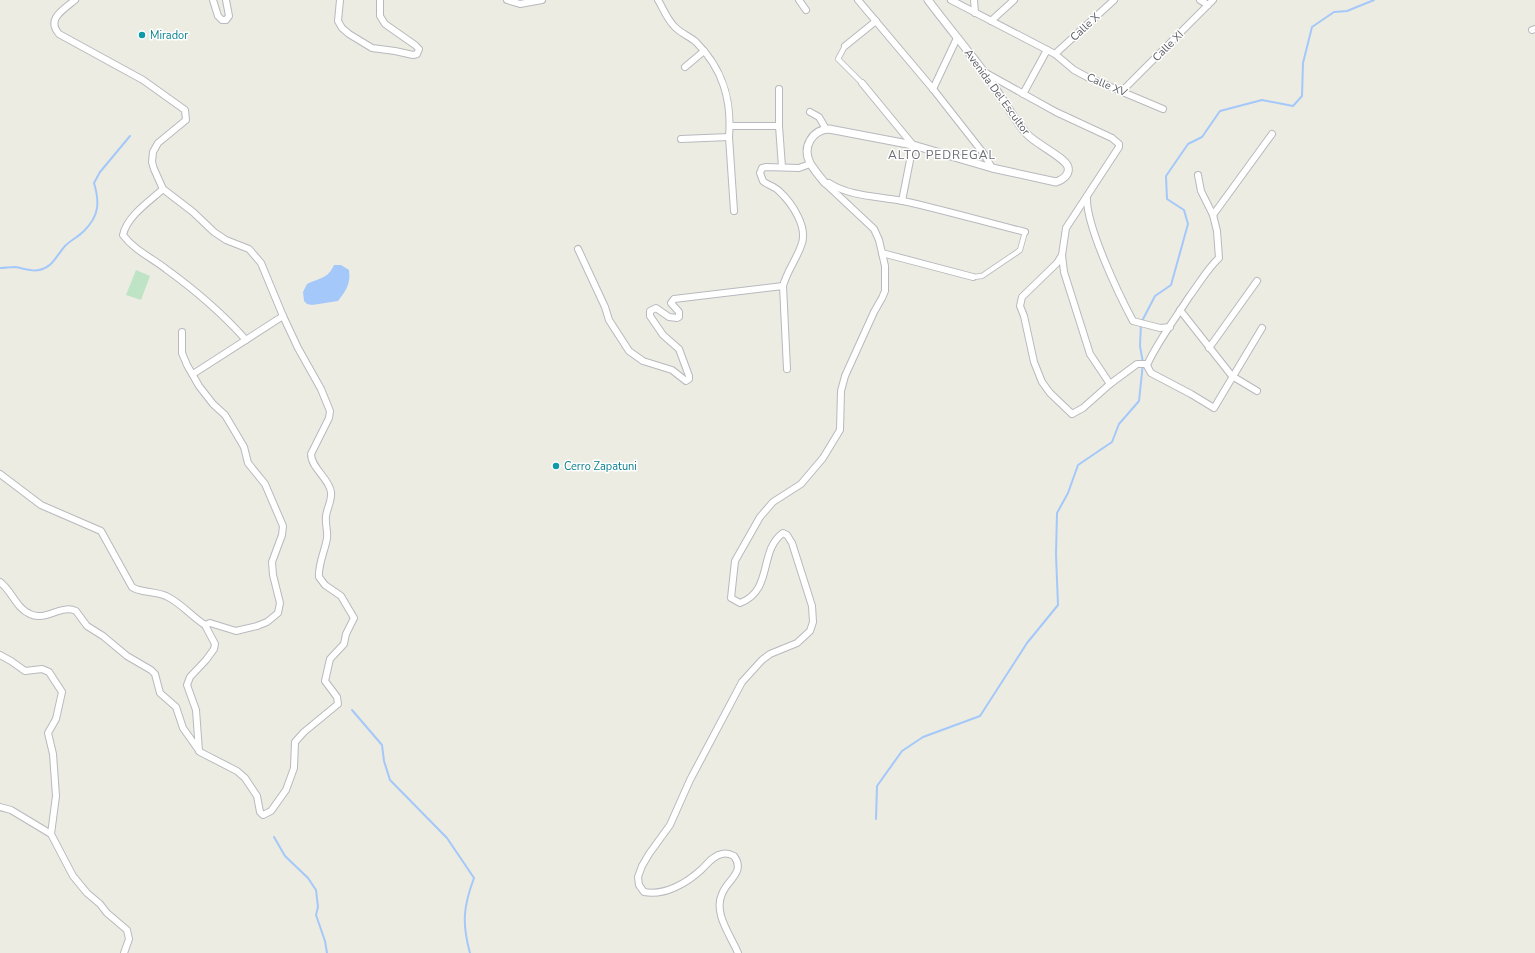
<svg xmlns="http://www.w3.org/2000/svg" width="1535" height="953" font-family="'Nunito Sans',sans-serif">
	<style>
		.green { fill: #bfe3c5 }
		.water { fill: #a4c8fa }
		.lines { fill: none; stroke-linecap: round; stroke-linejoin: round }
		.stream { stroke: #a4c8fa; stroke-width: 2 }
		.pedestrian-casing { stroke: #b7b9be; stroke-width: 6 }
		.minor-casing { stroke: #b7b9be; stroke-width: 8 }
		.tertiary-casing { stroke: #b7b9be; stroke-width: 9 }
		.pedestrian { stroke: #fff; stroke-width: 4.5 }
		.minor { stroke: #fff; stroke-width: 6 }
		.tertiary { stroke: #fff; stroke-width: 7 }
		.culture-dot { fill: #0f9aa8; stroke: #fff; stroke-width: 1.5 }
		.labels { text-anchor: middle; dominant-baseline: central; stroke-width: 3; stroke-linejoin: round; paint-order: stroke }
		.street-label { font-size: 11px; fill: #5a5d62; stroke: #fff }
		.culture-label { font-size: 11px; fill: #0d838f; stroke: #fff; text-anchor: start }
		.neighbourhood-label { font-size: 12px; letter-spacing: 1px; fill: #6b6e74; stroke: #fff }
	</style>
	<rect width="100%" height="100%" fill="#ecece2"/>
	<path class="green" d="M 136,270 L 150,276 L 141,300 L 126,295 Z"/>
	<path class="water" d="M 334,265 L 341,265 L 349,270 C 351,283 346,291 338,301 L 312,305 L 307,304 L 304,301 L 303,292 L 307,284 C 319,278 328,279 334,265 Z"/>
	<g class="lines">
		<g class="stream">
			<path d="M 0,268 C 5,268 10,267 15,267 C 23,268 32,272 39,270 C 53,267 56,256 65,246 C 71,240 78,237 84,231 C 99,216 100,203 94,183 L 100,172 L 130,136"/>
			<path d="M 352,710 L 382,745 L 384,761 L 390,780 L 447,838 L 474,878 C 463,907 462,924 470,953"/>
			<path d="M 876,819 L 877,786 L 902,751 L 923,737 L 980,716 L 1027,643 L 1058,605 L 1056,555 L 1057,513 L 1068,493 L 1078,465 L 1112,442 L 1119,424 L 1139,401 L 1143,363 L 1140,346 L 1141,323 L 1155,296 L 1171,285 L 1188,224 L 1184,210 L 1167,199 L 1166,176 L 1188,144 L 1202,137 L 1220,111 L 1262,100 L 1293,106 L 1302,96 L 1303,63 L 1312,27 L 1334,12 L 1347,11 L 1374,0"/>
			<path d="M 274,837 L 285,856 L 308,878 L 316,890 L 318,907 L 316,915 L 325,941 L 327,953"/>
		</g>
		<defs>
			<g id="pedestrian">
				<path d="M 845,46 L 838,59 L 862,83"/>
				<path d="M 973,277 L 982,276 L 1016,253 L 1020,250 L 1025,232"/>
			</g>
			<g id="minor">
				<path d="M 213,0 L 218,16 L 222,20 L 226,20 L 229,16 L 226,0"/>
				<path d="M 340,0 L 338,21 L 342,28 L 349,34 L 372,48 L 395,51 L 413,55 L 417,54 L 419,49 L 415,45 L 385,24 L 380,16 L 380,0"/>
				<path d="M 507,0 L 520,4 L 542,0"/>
				<path d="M 658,0 C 663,8 667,19 674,26 C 680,33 689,36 696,42 C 723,69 732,100 729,137 L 734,211"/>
				<path d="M 799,0 L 806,10"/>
				<path d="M 858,0 L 933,89 L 984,154 L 992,168"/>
				<path d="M 951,0 L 1055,54 L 1074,70 L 1087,77 L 1163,109"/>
				<path d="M 974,0 L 975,13"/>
				<path d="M 1200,0 L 1208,5"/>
				<path d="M 991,21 L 1014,0"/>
				<path d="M 1532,30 L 1535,29"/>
				<path d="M 845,46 L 876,21"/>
				<path d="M 1055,54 L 1114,0"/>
				<path d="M 685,67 L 704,51"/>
				<path d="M 986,73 L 1056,112 L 1112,138 L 1119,144 L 1119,147 L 1066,228 L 1062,255 L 1064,272 L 1090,354 L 1110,384 L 1137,364 L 1146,364 L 1151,373 L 1191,394 L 1214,408 L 1262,328"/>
				<path d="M 862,83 L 913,145 L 902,201"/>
				<path d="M 779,89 L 779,126 L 782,167"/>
				<path d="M 933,89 L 957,38"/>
				<path d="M 1122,91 L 1213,0"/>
				<path d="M 1023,94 L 1047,50"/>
				<path d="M 810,112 L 819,117 L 826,129"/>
				<path d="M 730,126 L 779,126"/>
				<path d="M 681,139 L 729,137"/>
				<path d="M 829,183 C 851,197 878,196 903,201 C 944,210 985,222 1025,232"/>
				<path d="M 163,189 C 150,201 127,216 123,235 C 134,250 152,258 166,269 C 195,290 222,313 246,340"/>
				<path d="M 1087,198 C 1086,226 1119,295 1133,321 L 1160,328 L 1170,327"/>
				<path d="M 1213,215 L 1272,134"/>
				<path d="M 578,249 L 605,307 L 609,320 L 629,351 L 643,361 L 672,370 L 686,381 L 689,379 L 689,376 L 679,349 L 663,335 L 650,316 L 650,311 L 656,308 L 669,317 L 677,318 L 679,317 L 679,312 L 671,303 L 674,299 L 783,286"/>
				<path d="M 882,253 L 973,277"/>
				<path d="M 1062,255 L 1057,263 L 1022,297 L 1020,306 L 1024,316 L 1034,362 L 1042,382 L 1050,393 L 1072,414 L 1083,408 L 1110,384"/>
				<path d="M 1180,310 L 1232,376 L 1257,391"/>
				<path d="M 182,332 L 182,353 L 187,365 L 199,386 L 213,404 L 225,415 L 234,430 L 244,447 L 248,463 L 265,484 L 283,526 L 282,535 L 272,562 L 273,575 L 280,603 L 278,613 L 267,622 L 257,626 L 236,631 L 210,623 L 205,625 L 215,644 L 214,649 L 206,660 L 190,677 L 187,685 L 196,710 L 199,751"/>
				<path d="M 1209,348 L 1257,281"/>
				<path d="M 1147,365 C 1158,341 1175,319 1189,297 C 1199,284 1207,269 1219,258 L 1217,231 L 1213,215 L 1201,191 L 1198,175"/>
				<path d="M 787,369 L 783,286 C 787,271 796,260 801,246 C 809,228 792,203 779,191 C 774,186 767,185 763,181 L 760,173 L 762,168 L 766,167 L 799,168 L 810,164"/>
				<path d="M 193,374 L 283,316"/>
				<path d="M 0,474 L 41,505 L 101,531 L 132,587 C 140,593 157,591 168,597 C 182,604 192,617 205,625"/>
				<path d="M 0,582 C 12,591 16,608 30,614 C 45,622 61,604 76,611 L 87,626 L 103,636 L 127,656 L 151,670 L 155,674 L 160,693 L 176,707 L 183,728 L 200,752 L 237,771 L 245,778 L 257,796 L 260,812 L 263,815 L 271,811 L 286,790 L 294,768 L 295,742 L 304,732 L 338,704 L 337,697 L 325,681 L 330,659 L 344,644 L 346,634 L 354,618 L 341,596 L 325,585 L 319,577 C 318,564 325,551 327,538 C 328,531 325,524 326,516 C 327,508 332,501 331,492 C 329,478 311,468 311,454 L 329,418 L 330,411 L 321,389 L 298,348 L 283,316 L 261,263 L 249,249 L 226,240 L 214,232 L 193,212 L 163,189 L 154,169 L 152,162 L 153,152 L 158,143 L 186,120 L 185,110 L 143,80 L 59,34 C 46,19 63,10 75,0"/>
				<path d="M 0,655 L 11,661 L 25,671 L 42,669 L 49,672 L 62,692 L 56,719 L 48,733 L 53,754 L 56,796 L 51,834 L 73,876 L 87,893 L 100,904 L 107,913 L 127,930 L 129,939 L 124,953"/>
				<path d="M 0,807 L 11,810 L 51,834"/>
				<path d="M 738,953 C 731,936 713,913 722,894 C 727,880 746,872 734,856 C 730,854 726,853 722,854 C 714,855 708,863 702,869 C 687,883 665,896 644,892 L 639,885 L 638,877 L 642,866 L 649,854 L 670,825 L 690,780 L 742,682 L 762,660 L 770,654 L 797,643 L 810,631 L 813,622 L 812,606 L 792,543 L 787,535 L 783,533 C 758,551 774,590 740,603 L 731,598 L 735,561 L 760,517 L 773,502 L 801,484 L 823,458 L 840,430 L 841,391 L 845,376 L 874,312 L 882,298 L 885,291 L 885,266 L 879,240 L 874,229 L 825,183"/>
			</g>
			<path id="tertiary" d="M 825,183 C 820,177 814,170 810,163 C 802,147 812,130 829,129 L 913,145 L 992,168 L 1056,182 C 1062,180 1070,175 1068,167 C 1065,157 1035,144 1026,133 C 1010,114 999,92 984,72 C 966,48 946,24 928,0"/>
		</defs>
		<use href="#pedestrian" class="pedestrian-casing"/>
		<use href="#minor" class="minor-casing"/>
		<use href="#tertiary" class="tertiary-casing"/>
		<use href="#pedestrian" class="pedestrian"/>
		<use href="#minor" class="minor"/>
		<use href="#tertiary" class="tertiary"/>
	</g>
	<g class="culture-dot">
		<circle cx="142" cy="35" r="4"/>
		<circle cx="556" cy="466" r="4"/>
	</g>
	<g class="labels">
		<g class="street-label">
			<text transform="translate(1085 27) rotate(-43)">Calle X</text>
			<text transform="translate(1168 46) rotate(-45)">Calle XI</text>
			<text transform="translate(1107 85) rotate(23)">Calle XV</text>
			<text transform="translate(997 92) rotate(54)">Avenida Del Escultor</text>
		</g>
		<g class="culture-label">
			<text x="150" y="35">Mirador</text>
			<text x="564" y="466">Cerro Zapatuni</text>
		</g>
		<g class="neighbourhood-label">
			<text x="942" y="155">ALTO PEDREGAL</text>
		</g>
	</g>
</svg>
